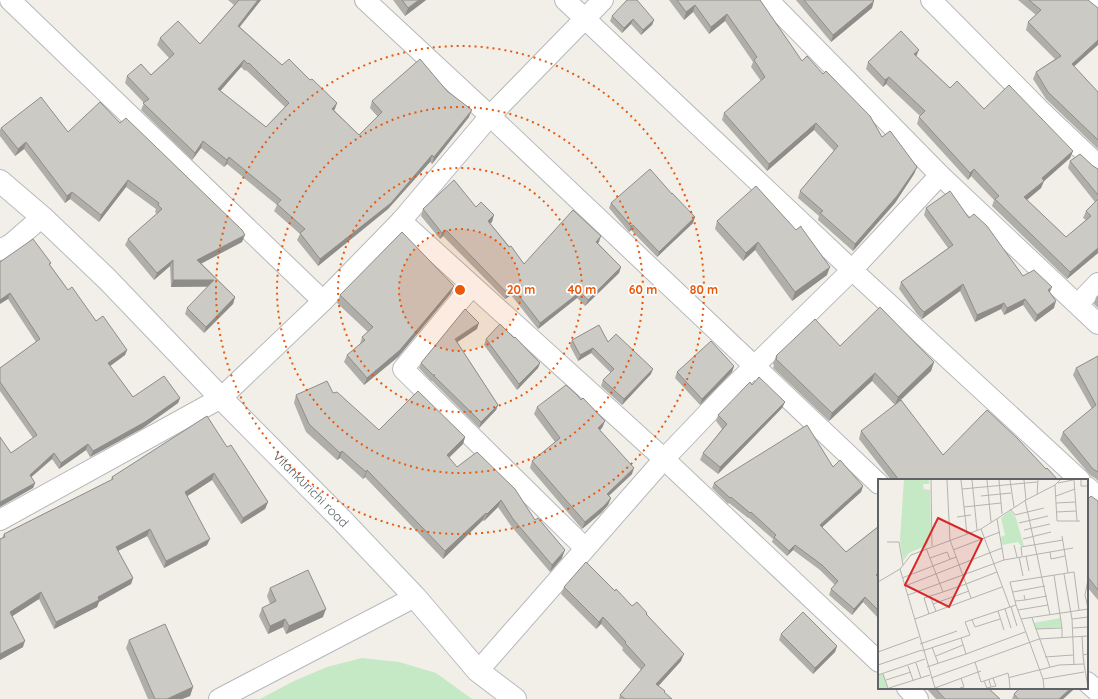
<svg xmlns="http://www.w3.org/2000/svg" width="1098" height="699" font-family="Quicksand,sans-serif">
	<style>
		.green { fill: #c5e8c5 }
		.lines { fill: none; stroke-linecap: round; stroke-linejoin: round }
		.street-casing { stroke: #b5b8bc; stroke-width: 22 }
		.secondary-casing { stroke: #b6babf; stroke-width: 24 }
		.street { stroke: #fff; stroke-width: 20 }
		.secondary { stroke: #fff; stroke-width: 22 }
		.wall { fill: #afaea9; fill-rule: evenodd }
		.shaded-wall { fill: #8f8d8a }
		.building { fill: #cccac5; stroke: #8f8d8a; fill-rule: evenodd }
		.ring { fill: none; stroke: #e8590c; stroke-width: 2; stroke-dasharray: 2 4 }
		.labels { text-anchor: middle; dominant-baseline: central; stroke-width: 3.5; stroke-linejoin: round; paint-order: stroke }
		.street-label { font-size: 13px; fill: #5f6368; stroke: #fff }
		.inset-road { fill: none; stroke: #b3b3b1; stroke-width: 1 }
		.view { fill: #d62828; fill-opacity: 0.15; stroke: #d62828; stroke-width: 2 }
		.inset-edge { fill: none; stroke: #5f6368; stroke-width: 2 }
		.centre { fill: #e8590c; stroke: #fff; stroke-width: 2 }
		.ring-label { font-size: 12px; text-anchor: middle; font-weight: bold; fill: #e8590c; stroke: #fff; stroke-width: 3.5; stroke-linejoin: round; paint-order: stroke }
	</style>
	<rect width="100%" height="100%" fill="#f1efe8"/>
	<path class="green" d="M 362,658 L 399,662 L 436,673 L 472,699 L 260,699 L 294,681 L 327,667 Z"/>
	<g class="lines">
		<defs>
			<g id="street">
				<path d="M 10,0 L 323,301"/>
				<path d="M 365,0 L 490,116 L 879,484"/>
				<path d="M 565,0 L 852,270 L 1080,480"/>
				<path d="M 768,0 L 940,175 L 1098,324"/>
				<path d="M 931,0 L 1043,113 L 1098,165"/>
				<path d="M 1094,0 L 1098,4"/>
				<path d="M 401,221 L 664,459 L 879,662"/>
				<path d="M 0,250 L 11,244 L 42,217"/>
				<path d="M 472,286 L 403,369 L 585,548"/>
				<path d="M 1078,304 L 1098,283"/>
				<path d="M 1087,487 L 1098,497"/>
				<path d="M 0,520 L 221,398 L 323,301 L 401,221 L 490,116 L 603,0"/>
				<path d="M 478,671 L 664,459 L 726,394 L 852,270 L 940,175"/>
				<path d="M 1087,682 L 1098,692"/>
				<path d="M 907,688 L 918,699"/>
				<path d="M 219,699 L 415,597"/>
			</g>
			<g id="secondary">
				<path id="s1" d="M 0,181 L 42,217 L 107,279 L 221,398 L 340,518 L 415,597 L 478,671 L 515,699"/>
			</g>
		</defs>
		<use href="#street" class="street-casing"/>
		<use href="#secondary" class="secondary-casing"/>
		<use href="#street" class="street"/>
		<use href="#secondary" class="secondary"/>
	</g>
	<g class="wall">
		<path d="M 228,0 L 261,0 L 240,27 L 282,65 L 335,109 L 334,110 L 359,135 L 378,117 L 370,108 L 372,101 L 469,117 L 432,164 L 430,162 L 388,209 L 318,266 L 297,240 L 300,234 L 274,211 L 277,205 L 227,164 L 224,167 L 201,148 L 192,160 L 141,110 L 144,103 L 125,83 L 127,76 L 151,75 L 169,58 L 157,45 L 160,38 L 200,44 L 234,5 ZM 241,67 L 245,71 L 246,70 L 285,107 L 266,127 L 220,91 Z"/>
		<path d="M 393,0 L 426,0 L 405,16 Z"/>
		<path d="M 669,0 L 760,0 L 802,61 L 882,137 L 917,167 L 914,174 L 895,203 L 853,251 L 818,220 L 819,216 L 798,198 L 800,191 L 834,151 L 814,130 L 767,171 L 722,120 L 724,113 L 761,81 L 751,67 L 753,62 L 725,21 L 709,34 L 693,12 L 684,20 Z"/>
		<path d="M 796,0 L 873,0 L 872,8 L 831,42 Z"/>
		<path d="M 1018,0 L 1088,0 L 1074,67 L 1098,92 L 1098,149 L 1046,99 L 1033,79 L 1036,72 L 1055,59 L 1026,30 L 1028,22 L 1036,15 Z"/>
		<path d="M 612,16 L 654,20 L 652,25 L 641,35 L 631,24 L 622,33 L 610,21 Z"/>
		<path d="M 916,56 L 950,88 L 984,109 L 1073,151 L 1070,158 L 1044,181 L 1041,188 L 1027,200 L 1066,237 L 1086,220 L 1083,218 L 1086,211 L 1095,202 L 1068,168 L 1070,161 L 1093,166 L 1098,169 L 1098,253 L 1067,279 L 992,206 L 994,200 L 971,176 L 968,180 L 917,124 L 919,117 L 920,116 L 886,84 L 883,87 L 866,69 L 868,62 Z"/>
		<path d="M 120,123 L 242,242 L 201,263 L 235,297 L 233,304 L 204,333 L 185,314 L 187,308 L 208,287 L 171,287 L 170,266 L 154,280 L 125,245 L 128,239 L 157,214 L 155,212 L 156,209 L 126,187 L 99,222 L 70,199 L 65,203 L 24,149 L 15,156 L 0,136 L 0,130 L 1,128 L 68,132 Z"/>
		<path d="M 611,203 L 693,223 L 657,257 L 631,230 L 629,232 L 609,208 Z"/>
		<path d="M 476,207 L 492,222 L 490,223 L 524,264 L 599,242 L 598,243 L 621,267 L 619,273 L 585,306 L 577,298 L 538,329 L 511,295 L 505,299 L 443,236 L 440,239 L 421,216 L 423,209 Z"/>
		<path d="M 926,208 L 969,218 L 1023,276 L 1050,293 L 1054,308 L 1035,322 L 1023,305 L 1004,315 L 1001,309 L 975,322 L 960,291 L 922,319 L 917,314 L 899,289 L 901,282 L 948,248 L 924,215 Z"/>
		<path d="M 717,221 L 827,275 L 792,301 L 755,250 L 743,261 L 715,229 Z"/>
		<path d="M 0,262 L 51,263 L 50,265 L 68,290 L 96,321 L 127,350 L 125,355 L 110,366 L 133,397 L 180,398 L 178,403 L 143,428 L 90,457 L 86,450 L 59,469 L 52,459 L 31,477 L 35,483 L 33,488 L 11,453 L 33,438 L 0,391 L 0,368 L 36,342 L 8,299 Z"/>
		<path d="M 451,293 L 398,357 L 364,385 L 344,362 L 347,355 L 360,344 L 362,337 L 368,332 L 337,303 L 340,295 Z"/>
		<path d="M 1098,295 L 1098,308 L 1094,304 L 1096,297 Z"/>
		<path d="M 477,329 L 457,342 L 498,405 L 496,410 L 479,428 L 432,381 L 431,381 L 419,368 L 421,363 Z"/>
		<path d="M 514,338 L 540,363 L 538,368 L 517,390 L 484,345 L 486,339 Z"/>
		<path d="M 572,340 L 608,342 L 651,374 L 622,405 L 601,386 L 603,380 L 611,373 L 591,353 L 578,361 L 570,346 Z"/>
		<path d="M 840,346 L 934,362 L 931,371 L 898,403 L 943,455 L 1046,469 L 1058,480 L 891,480 L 859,439 L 861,431 L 895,405 L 872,381 L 829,421 L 773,368 L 774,365 L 773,364 L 776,356 Z"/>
		<path d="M 1098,356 L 1098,481 L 1095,478 L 1091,476 L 1060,440 L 1063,432 L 1092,409 L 1073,375 L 1076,368 Z"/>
		<path d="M 734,366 L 732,372 L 700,405 L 675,378 L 677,372 Z"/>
		<path d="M 752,385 L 785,402 L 782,408 L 718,474 L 700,460 L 703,453 L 722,429 L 716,421 L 718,415 Z"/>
		<path d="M 333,393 L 379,430 L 465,437 L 463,444 L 449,458 L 457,467 L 535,520 L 562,558 L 550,572 L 511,526 L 498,507 L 484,521 L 483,520 L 443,559 L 365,477 L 363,479 L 340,458 L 337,460 L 306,432 L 294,403 L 296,395 Z"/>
		<path d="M 581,400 L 605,421 L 602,428 L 600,430 L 632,474 L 609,496 L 611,498 L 608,505 L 601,513 L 582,529 L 530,468 L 532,461 L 555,442 L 534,414 L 537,407 Z"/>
		<path d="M 227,447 L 268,502 L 265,509 L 241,524 L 212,480 L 187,496 L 207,545 L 164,568 L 147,536 L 118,551 L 133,578 L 131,584 L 99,602 L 97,607 L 54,629 L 39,599 L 12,616 L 23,647 L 0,660 L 0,539 L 2,538 L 4,534 L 111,480 L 112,477 Z"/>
		<path d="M 833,467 L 863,486 L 861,492 L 822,527 L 846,552 L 879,526 L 879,576 L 878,577 L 879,577 L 879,619 L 863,602 L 852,615 L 829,595 L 831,589 L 835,585 L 820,570 L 793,550 L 787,556 L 772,542 L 773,539 L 749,518 L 748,518 L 729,503 L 728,504 L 712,488 L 714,483 Z"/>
		<path d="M 1087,500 L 1098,501 L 1098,600 L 1087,587 Z"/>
		<path d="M 564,587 L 615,591 L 632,606 L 647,613 L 647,614 L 681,661 L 658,686 L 664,693 L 672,699 L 619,699 L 620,695 L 641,670 L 622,650 L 623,648 L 601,624 L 596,629 L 561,594 Z"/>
		<path d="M 270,588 L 323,617 L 286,634 L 283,627 L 268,634 L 259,616 L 262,608 L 270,604 L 267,596 Z"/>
		<path d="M 781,634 L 837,646 L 835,652 L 813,674 L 779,640 Z"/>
		<path d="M 129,640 L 193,687 L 190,696 L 182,699 L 148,699 L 126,648 Z"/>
		<path d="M 926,688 L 988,688 L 1000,699 L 936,699 Z"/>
		<path d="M 1020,688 L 1074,688 L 1073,690 L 1063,699 L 1012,699 L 1014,694 Z"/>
	</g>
	<g class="shaded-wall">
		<path d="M 258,0 L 261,0 L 235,32 L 238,26 Z"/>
		<path d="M 419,0 L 426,0 L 405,16 L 408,8 Z"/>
		<path d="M 874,1 L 872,8 L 831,42 L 833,35 Z"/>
		<path d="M 695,5 L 693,12 L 684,20 L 686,12 Z"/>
		<path d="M 727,14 L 725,21 L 709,34 L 711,27 Z"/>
		<path d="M 633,19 L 631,24 L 622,33 L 624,28 Z"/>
		<path d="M 654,20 L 652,25 L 641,35 L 643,30 Z"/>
		<path d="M 1098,40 L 1098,45 L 1069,71 L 1072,64 Z"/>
		<path d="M 919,50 L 916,57 L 914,54 Z"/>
		<path d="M 244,60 L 241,67 L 216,96 L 218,89 Z"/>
		<path d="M 889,77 L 886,84 L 883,87 L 885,80 Z"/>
		<path d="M 337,103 L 335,109 L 329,115 L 332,109 Z"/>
		<path d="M 472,110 L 469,117 L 432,164 L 434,157 Z"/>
		<path d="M 816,123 L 814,130 L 767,171 L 769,164 Z"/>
		<path d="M 203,141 L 201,148 L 192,160 L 195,153 Z"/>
		<path d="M 26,142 L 24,149 L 15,156 L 18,149 Z"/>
		<path d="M 1073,151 L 1070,158 L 1043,182 L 1044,181 L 1041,188 L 1022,204 L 1024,197 L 1042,178 Z"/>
		<path d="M 432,155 L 430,162 L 388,209 L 318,266 L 320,259 Z"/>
		<path d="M 229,157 L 227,164 L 224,167 L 227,160 Z"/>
		<path d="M 917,167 L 914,174 L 895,203 L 853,251 L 855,244 Z"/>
		<path d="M 974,169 L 971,176 L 968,180 L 970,173 Z"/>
		<path d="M 128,180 L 126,187 L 99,222 L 101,215 Z"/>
		<path d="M 72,192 L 70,199 L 65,203 L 67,196 Z"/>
		<path d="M 494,215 L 492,222 L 486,227 L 488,221 Z"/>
		<path d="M 695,217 L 693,223 L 657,257 L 659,252 Z"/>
		<path d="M 633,225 L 631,230 L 629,232 L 631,226 Z"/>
		<path d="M 446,230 L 443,236 L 440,239 L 442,233 Z"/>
		<path d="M 245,235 L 242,242 L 195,267 L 197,260 Z"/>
		<path d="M 601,236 L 599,242 L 594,248 L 596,242 Z"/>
		<path d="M 758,242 L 755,250 L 743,261 L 746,253 Z"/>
		<path d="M 1098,248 L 1098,253 L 1067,279 L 1070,272 Z"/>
		<path d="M 173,260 L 170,266 L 154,280 L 157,273 Z"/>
		<path d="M 621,267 L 619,273 L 585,306 L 588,300 Z"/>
		<path d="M 830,267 L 827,275 L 792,301 L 795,292 Z"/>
		<path d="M 173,280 L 214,280 L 212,286 L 171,287 Z"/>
		<path d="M 963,284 L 960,291 L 922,319 L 924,312 Z"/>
		<path d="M 454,286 L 451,293 L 398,357 L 364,385 L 367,378 Z"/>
		<path d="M 1052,287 L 1049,294 L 1048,290 Z"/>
		<path d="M 513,288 L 511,295 L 505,299 L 507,293 Z"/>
		<path d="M 580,292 L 577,298 L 538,329 L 540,323 Z"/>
		<path d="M 10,293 L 8,299 L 0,304 L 0,300 Z"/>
		<path d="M 235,297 L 233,304 L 204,333 L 206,327 Z"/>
		<path d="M 1025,299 L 1023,305 L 1004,315 L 1007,308 Z"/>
		<path d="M 1056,301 L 1054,308 L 1035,322 L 1037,315 Z"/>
		<path d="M 1004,303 L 1001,309 L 975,322 L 977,315 Z"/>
		<path d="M 479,323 L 477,329 L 453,345 L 455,339 Z"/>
		<path d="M 593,348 L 591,353 L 578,361 L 580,355 Z"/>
		<path d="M 127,350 L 125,355 L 106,369 L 108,363 Z"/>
		<path d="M 934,362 L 931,371 L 895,405 L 898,397 Z"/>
		<path d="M 540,363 L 538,368 L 517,390 L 519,384 Z"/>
		<path d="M 734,366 L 732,372 L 700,405 L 702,399 Z"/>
		<path d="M 653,369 L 651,374 L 622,405 L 624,399 Z"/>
		<path d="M 875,373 L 872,381 L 829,421 L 832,413 Z"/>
		<path d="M 180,398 L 178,403 L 143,428 L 90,457 L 93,451 Z"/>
		<path d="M 785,402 L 782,408 L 718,474 L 720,467 Z"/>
		<path d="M 498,405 L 496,410 L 479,428 L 481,422 Z"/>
		<path d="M 605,421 L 602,428 L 595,435 L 598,428 Z"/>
		<path d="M 465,437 L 463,444 L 444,462 L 447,455 Z"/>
		<path d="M 88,444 L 86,450 L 59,469 L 61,463 Z"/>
		<path d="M 342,451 L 340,458 L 337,460 L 340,453 Z"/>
		<path d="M 54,453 L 52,459 L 28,480 L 30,475 Z"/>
		<path d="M 634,468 L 632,474 L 604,500 L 607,494 Z"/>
		<path d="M 367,470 L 365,477 L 363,479 L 366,472 Z"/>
		<path d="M 214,473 L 212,480 L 183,499 L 185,492 Z"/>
		<path d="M 35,483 L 33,488 L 0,507 L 0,502 Z"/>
		<path d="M 863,486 L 861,492 L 818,531 L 820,525 Z"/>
		<path d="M 611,498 L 608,505 L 601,513 L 582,529 L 585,522 Z"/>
		<path d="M 501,500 L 498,507 L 484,521 L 487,514 Z"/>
		<path d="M 268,502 L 265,509 L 241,524 L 243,518 Z"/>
		<path d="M 486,513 L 483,520 L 443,559 L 445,551 Z"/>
		<path d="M 150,529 L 147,536 L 114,553 L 116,547 Z"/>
		<path d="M 210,539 L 207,545 L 164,568 L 166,561 Z"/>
		<path d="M 795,545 L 793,550 L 787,556 L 789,551 Z"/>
		<path d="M 565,550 L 562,558 L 550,572 L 552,565 Z"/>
		<path d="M 879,572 L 879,576 L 874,580 L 876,575 Z"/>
		<path d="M 133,578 L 131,584 L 99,602 L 97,607 L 54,629 L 56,622 L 98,597 Z"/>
		<path d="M 41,592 L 39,599 L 8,619 L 10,612 Z"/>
		<path d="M 865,597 L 863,602 L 852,615 L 854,609 Z"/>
		<path d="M 326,609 L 323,617 L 286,634 L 289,626 Z"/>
		<path d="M 603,617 L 601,624 L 596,629 L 599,622 Z"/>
		<path d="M 285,619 L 283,627 L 268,634 L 270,626 Z"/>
		<path d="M 25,641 L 23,647 L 0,660 L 0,654 Z"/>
		<path d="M 837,646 L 835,652 L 813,674 L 815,668 Z"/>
		<path d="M 684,654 L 681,661 L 654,691 L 656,684 Z"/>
		<path d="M 193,687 L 190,696 L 182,699 L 167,699 Z"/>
		<path d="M 1071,688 L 1074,688 L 1073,690 L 1063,699 L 1059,699 Z"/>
	</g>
	<g class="building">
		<path d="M 239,0 L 258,0 L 238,26 L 282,65 L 289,59 L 310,80 L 312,79 L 337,103 L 332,109 L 359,135 L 382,112 L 372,101 L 420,59 L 447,91 L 472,110 L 434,157 L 432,155 L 391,203 L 320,259 L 300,233 L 305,229 L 277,204 L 281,200 L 229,157 L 227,160 L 203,141 L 195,153 L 143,103 L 149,99 L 127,76 L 141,64 L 151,75 L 174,54 L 160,38 L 178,21 L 200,44 ZM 244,60 L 248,64 L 249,63 L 289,103 L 266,127 L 218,89 Z"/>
		<path d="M 402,0 L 419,0 L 408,8 Z"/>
		<path d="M 627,0 L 637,0 L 654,20 L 643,30 L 633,19 L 624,28 L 612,16 Z"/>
		<path d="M 677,0 L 760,0 L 802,61 L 807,56 L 823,74 L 826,71 L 870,116 L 882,137 L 890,131 L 891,132 L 917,167 L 897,196 L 855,244 L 820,213 L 823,211 L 800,191 L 838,146 L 816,123 L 769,164 L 724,113 L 765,77 L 754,60 L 757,57 L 727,14 L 711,27 L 695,5 L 686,12 Z"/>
		<path d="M 804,0 L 873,0 L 874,1 L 833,35 Z"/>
		<path d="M 1029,0 L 1088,0 L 1098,8 L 1098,40 L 1072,64 L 1098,92 L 1098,140 L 1048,92 L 1036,72 L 1061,56 L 1028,22 L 1041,10 Z"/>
		<path d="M 901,31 L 919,50 L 914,54 L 950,88 L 957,81 L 984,109 L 1009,85 L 1073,151 L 1042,178 L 1044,181 L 1024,197 L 1066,237 L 1091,216 L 1086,211 L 1098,199 L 1098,248 L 1070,272 L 995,199 L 999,196 L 974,169 L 970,173 L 919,117 L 925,111 L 889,77 L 885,80 L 868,62 Z"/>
		<path d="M 41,97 L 68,132 L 100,102 L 120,123 L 126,118 L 242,230 L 245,235 L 197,260 L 235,297 L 206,327 L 187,308 L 214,280 L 173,280 L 173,260 L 157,273 L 128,239 L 162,209 L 158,205 L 159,203 L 128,180 L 101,215 L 72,192 L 67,196 L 26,142 L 18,149 L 1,128 Z"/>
		<path d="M 1080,154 L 1093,166 L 1098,169 L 1098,195 L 1070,161 Z"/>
		<path d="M 650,169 L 672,194 L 672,193 L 695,217 L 659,252 L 633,225 L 631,226 L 611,203 Z"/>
		<path d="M 454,180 L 476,207 L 481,202 L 494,215 L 488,221 L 509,247 L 511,246 L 524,264 L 573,210 L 601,236 L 596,242 L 621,267 L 588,300 L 580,292 L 540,323 L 513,288 L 507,293 L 446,230 L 442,233 L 423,209 Z"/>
		<path d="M 756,186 L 796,230 L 801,226 L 801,227 L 830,267 L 795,292 L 758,242 L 746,253 L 717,221 Z"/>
		<path d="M 950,191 L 969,218 L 974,214 L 987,226 L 1023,276 L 1034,270 L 1052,287 L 1048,290 L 1056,301 L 1037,315 L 1025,299 L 1007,308 L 1004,303 L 977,315 L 963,284 L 924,312 L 919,307 L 901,282 L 953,245 L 926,208 Z"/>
		<path d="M 402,232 L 454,286 L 400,350 L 367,378 L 347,355 L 365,340 L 362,337 L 373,327 L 340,295 Z"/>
		<path d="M 33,239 L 51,263 L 49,264 L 68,290 L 72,287 L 96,321 L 103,316 L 127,350 L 108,363 L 133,397 L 164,376 L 180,398 L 145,422 L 93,451 L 88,444 L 61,463 L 54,453 L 30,475 L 35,483 L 0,502 L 0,437 L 11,453 L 37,435 L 0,382 L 0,368 L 40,339 L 10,293 L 0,300 L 0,262 Z"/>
		<path d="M 880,307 L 934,362 L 898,397 L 875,373 L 832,413 L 776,359 L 777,357 L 776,356 L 815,319 L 840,346 Z"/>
		<path d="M 465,309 L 479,323 L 455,339 L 498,405 L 481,422 L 434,376 L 435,375 L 433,375 L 421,363 Z"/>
		<path d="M 500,324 L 514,338 L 515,337 L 540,363 L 519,384 L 486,339 Z"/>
		<path d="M 599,325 L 608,342 L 616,334 L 653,369 L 624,399 L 603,380 L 614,369 L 593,348 L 580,355 L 572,340 Z"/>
		<path d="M 711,341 L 734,366 L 702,399 L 677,372 Z"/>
		<path d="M 1098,356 L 1098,472 L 1093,469 L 1063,432 L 1096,405 L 1076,368 Z"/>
		<path d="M 759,377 L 785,402 L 720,467 L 703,453 L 727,424 L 718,415 L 750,382 L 752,385 Z"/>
		<path d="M 327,381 L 333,393 L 337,392 L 379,430 L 418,391 L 465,437 L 447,455 L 457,467 L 477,452 L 515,489 L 535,520 L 538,518 L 565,550 L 552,565 L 513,519 L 501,500 L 487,514 L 486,513 L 445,551 L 367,470 L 366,472 L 342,451 L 340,453 L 309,424 L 296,395 Z"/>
		<path d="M 566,385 L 577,395 L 581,400 L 583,398 L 605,421 L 598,428 L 634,468 L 607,494 L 611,498 L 604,506 L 585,522 L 532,461 L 560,438 L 537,407 Z"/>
		<path d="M 901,400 L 943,455 L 987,410 L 1017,438 L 1046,469 L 1047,468 L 1058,480 L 920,480 L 920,479 L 919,480 L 899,480 L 861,431 Z"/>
		<path d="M 207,416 L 227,447 L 231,445 L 268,502 L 243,518 L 214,473 L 185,492 L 210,539 L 166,561 L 150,529 L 116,547 L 133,578 L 98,597 L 99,600 L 56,622 L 41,592 L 10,612 L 25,641 L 0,654 L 0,539 L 5,537 L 4,534 L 113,479 L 112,477 Z"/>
		<path d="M 807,425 L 833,467 L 840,460 L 863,486 L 820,525 L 846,552 L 879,526 L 879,572 L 876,575 L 879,577 L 879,580 L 878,582 L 879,583 L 879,611 L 865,597 L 854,609 L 831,589 L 838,581 L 822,565 L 795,545 L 789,551 L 774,537 L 776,535 L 751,512 L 750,513 L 731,497 L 730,498 L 714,483 Z"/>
		<path d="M 1091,496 L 1098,501 L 1098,590 L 1087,576 L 1087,500 Z"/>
		<path d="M 586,562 L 615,591 L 616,589 L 632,606 L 637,602 L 647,613 L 646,614 L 684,654 L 656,684 L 665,691 L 664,692 L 672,699 L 625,699 L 620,695 L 645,665 L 625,643 L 626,642 L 603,617 L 599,622 L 564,587 Z"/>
		<path d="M 308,570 L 326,609 L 289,626 L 285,619 L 270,626 L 262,608 L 276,601 L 270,588 Z"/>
		<path d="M 803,612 L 837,646 L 815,668 L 781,634 Z"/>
		<path d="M 165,624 L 193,687 L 167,699 L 155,699 L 129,640 Z"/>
		<path d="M 935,688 L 988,688 L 1000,699 L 945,699 Z"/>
		<path d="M 1020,688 L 1071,688 L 1059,699 L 1018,699 L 1014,694 Z"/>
	</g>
	<circle cx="460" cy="290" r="61" fill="#e8590c" fill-opacity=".12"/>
	<g class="ring">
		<circle cx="460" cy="290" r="61"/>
		<circle cx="460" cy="290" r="122"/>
		<circle cx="460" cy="290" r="183"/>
		<circle cx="460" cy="290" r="244"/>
	</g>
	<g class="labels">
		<g class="street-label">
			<text stroke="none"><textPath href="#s1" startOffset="438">Vilankurichi road</textPath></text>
		</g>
	</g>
	<g transform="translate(878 479)">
		<rect width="210" height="210" fill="#f1efe8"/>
		<path d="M 26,1 L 51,1 L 51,5 L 45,5 L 46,10 L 52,11 L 53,57 L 49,66 L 31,74 L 25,82 L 22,61 ZM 132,32 L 138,39 L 146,67 L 143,67 L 140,63 L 124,66 L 123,58 L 127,56 L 123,39 ZM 182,139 L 183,148 L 158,150 L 156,144 ZM 5,195 L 10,209 L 0,209 L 0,196 Z" fill="#c5e8c5"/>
		<path class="inset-road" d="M 53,1 L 54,67M 69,1 L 72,61 L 88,105 L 119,93M 83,1 L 89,55M 94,1 L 99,51M 109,1 L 113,43M 121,1 L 124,35M 132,1 L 136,28M 146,1 L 148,21M 196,1 L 199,42M 203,1 L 203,7 L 210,7M 180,4 L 195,1M 177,6 L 179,42 L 202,42M 84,10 L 159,3M 159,16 L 160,1M 103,17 L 133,14M 178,17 L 197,10M 147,21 L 172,136M 178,24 L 198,23M 86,28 L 123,24M 132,30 L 137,36 L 166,29M 178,33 L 198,32M 79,38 L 93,36M 119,40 L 126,81M 141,44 L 170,37M 103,50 L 132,128 L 138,126 L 165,200 L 166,209M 146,51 L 172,45M 184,57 L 190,94M 145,60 L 173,53M 9,63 L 21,63 L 25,86M 136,66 L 139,78M 48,69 L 65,113M 75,71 L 122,53M 172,73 L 173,80 L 187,77M 144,77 L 143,68 L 185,61M 148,77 L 151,92M 141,78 L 145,97M 52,79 L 69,73 L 72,80M 22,90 L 57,209M 186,95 L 194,140 L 196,186M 176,96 L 184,149M 24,99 L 78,78M 210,100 L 207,116 L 210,129M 0,103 L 22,90 L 33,76 L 103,50 L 148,21 L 177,6 L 182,1M 27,107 L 124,69M 135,113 L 167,107M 30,116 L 126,81 L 195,69M 52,117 L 58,132M 147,121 L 169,117M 137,122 L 147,121 L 146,116M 55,125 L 91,112M 138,126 L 132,103 L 196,93 L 201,131M 133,128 L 139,147M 127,130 L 133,149M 140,131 L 170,126M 120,132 L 126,151M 51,135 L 46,119 L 65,113 L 88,105 L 93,119M 154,139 L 172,188M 37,140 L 124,108M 143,140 L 210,130M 194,140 L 210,138M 94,141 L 97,148 L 122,140M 195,149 L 210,148M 158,150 L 184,149 L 184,158M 204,157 L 205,176M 42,165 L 79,152M 54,168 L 60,184M 44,172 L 92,156 L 87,143 L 132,128M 0,173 L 41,158M 88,175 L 147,153M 58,177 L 85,166M 167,178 L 195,176M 38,184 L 43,199M 206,185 L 210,208M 0,186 L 44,171M 30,187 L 35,201M 49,188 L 88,175 L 83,159M 103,192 L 100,193 L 103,203 L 130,194 L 131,199M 5,195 L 10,209M 0,196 L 47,180M 53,199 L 161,160 L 210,157M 165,200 L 206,193M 8,201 L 33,193M 106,202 L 109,209 L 113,208 L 111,201M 113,208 L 118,207 L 115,199M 11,209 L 52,196M 57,209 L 100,193 L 97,183M 82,209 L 86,208 L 83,199M 132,209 L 131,199 L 133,198 L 181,186 L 206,185 L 205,176 L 210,175"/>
		<path class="view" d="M 60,39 L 104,60 L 71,128 L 27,106 Z"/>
		<rect width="210" height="210" class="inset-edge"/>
	</g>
	<circle cx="460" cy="290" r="6" class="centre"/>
	<g class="ring-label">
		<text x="521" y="294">20 m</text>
		<text x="582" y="294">40 m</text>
		<text x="643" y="294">60 m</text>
		<text x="704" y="294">80 m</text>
	</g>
</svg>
